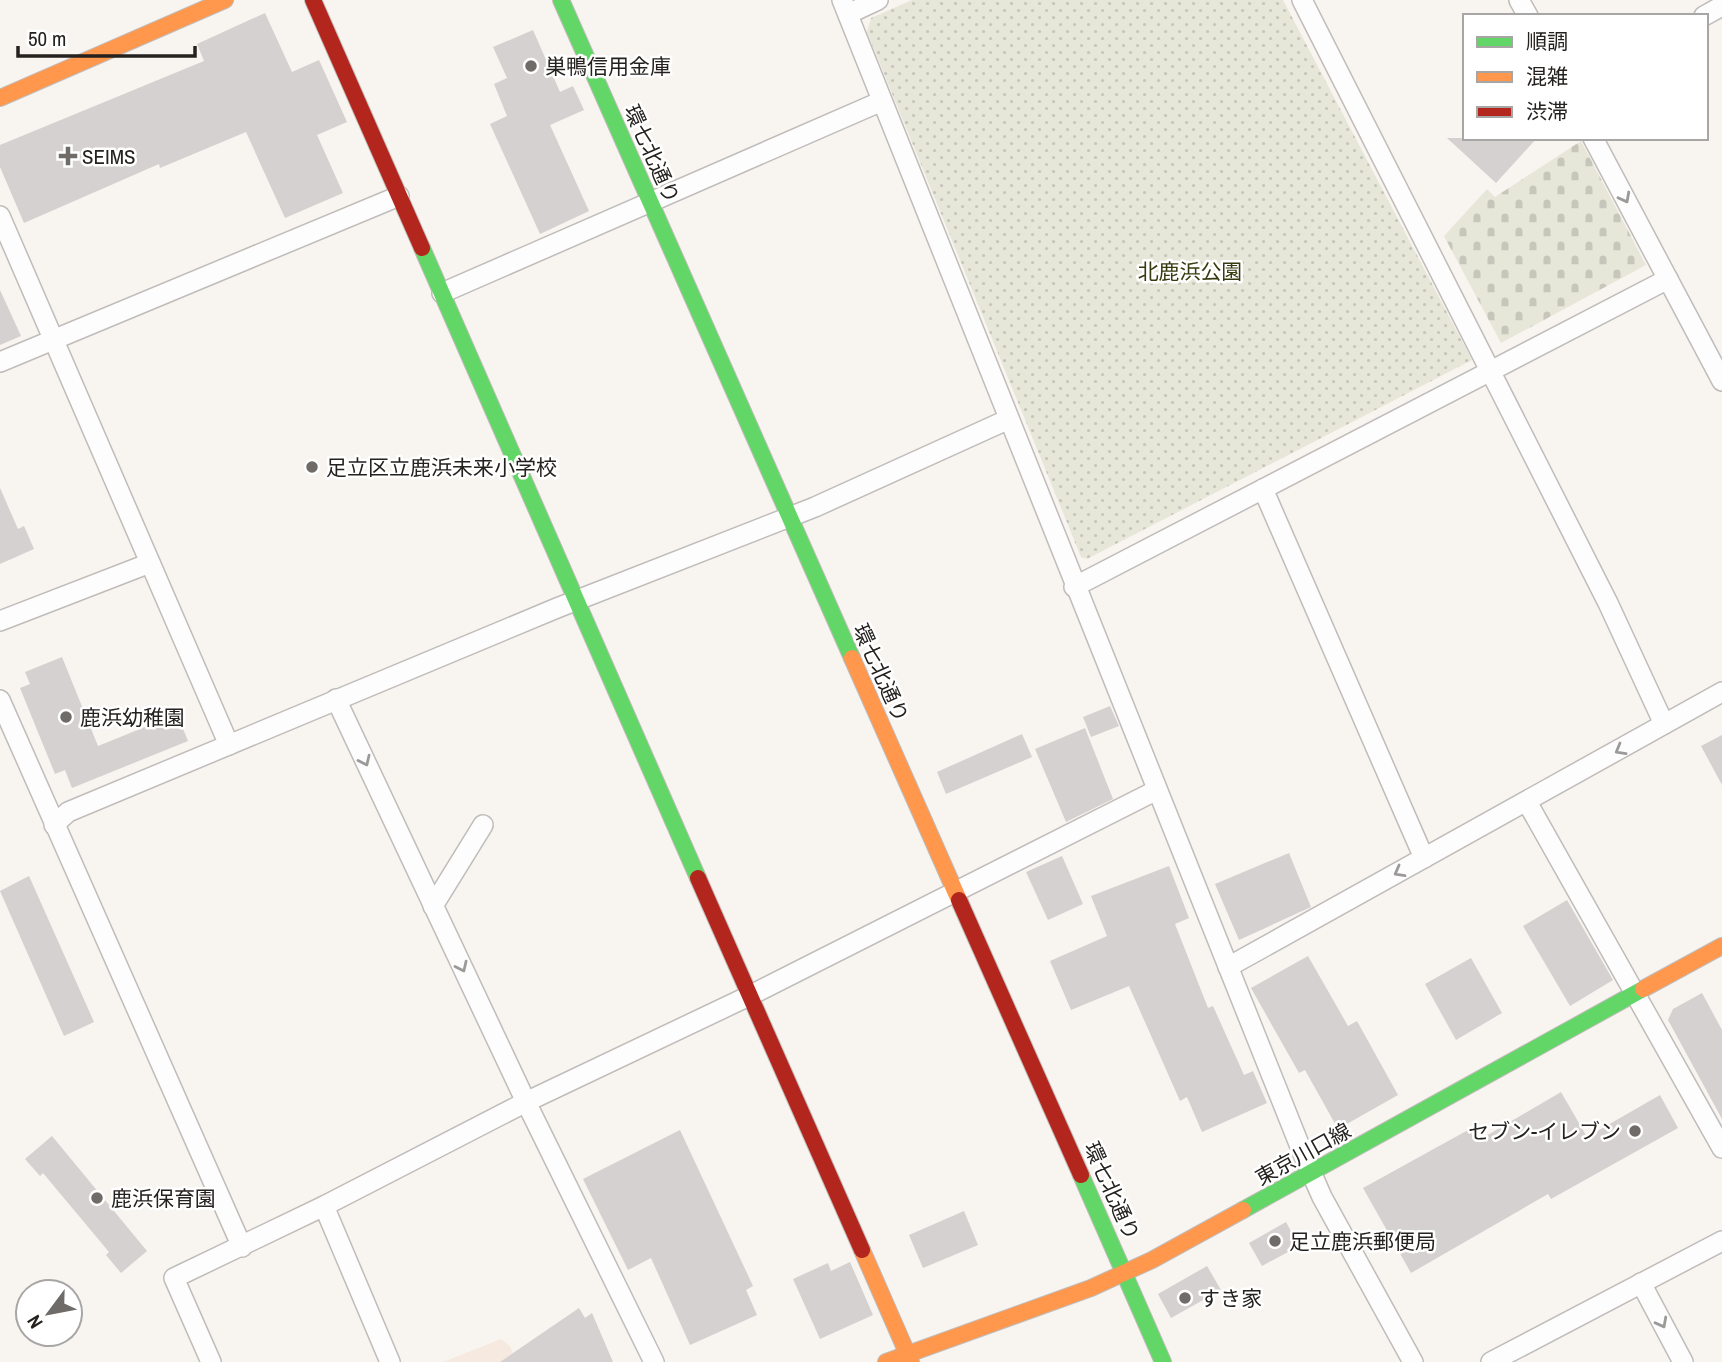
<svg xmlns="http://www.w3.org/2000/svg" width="1722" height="1362" font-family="'Archivo Narrow','Noto Sans JP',sans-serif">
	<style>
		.commercial { fill: #f6e9df }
		.cemetery { fill: url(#cemetery-stones) }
		.park { fill: url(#park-dots) }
		.building { fill: #d5d1d0 }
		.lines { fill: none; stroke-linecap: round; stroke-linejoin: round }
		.street-casing { stroke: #c0bcba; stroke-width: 22 }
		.fast-casing { stroke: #c0bcba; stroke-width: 18 }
		.slow-casing { stroke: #c0bcba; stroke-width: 18 }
		.jam-casing { stroke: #c0bcba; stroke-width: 18 }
		.street { stroke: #fefdfd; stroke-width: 19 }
		.fast { stroke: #63d668; stroke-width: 16 }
		.slow { stroke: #ff974d; stroke-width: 16 }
		.jam { stroke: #b3261e; stroke-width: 16 }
		.oneway { stroke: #9c9a99 }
		.poi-dot { fill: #6e6b68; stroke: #fff; stroke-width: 2.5 }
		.labels { text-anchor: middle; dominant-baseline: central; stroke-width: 5; stroke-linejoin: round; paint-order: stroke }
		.poi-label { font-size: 21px; fill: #24211f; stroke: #fff; text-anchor: start }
		.street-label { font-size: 21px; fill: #24211f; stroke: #fff }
		.park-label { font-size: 21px; fill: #373b0f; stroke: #fff }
	</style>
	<defs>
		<pattern id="cemetery-stones" width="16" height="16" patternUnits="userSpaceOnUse" patternTransform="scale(1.75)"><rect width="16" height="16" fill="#e7e7d9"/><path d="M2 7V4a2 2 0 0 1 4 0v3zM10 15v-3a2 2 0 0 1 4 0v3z" fill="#c6c6ba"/></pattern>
		<pattern id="park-dots" width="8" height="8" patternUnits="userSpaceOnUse" patternTransform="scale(1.75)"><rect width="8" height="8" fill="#e7e7d9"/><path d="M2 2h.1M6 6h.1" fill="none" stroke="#c6c6ba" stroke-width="1.8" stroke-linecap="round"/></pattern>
	</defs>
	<rect width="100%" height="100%" fill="#f8f4f0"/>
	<path class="commercial" d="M 501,1339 L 510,1346 L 516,1362 L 443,1362 Z"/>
	<path class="cemetery" d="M 1581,141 L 1646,265 L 1501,343 L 1444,236 L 1487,189 L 1495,197 Z"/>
	<path class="park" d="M 912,0 L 1283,0 L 1472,360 L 1087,559 L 1081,557 L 867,32 L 871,18 Z"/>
	<g class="building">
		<path d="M 265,13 L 292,72 L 319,60 L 347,122 L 317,135 L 343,193 L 285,218 L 246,132 L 160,168 L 159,164 L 24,223 L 0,167 L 0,145 L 204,61 L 197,44 Z"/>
		<path d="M 533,30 L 560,92 L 573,86 L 584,110 L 550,125 L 589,211 L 540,234 L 490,124 L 507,116 L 494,84 L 507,78 L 493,47 Z"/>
		<path d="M 1447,138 L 1537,138 L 1496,183 Z"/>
		<path d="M 0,290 L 21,336 L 0,345 Z"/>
		<path d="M 0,488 L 18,529 L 24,526 L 34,549 L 0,564 Z"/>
		<path d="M 62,657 L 98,746 L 177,714 L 188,741 L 72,788 L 65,770 L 55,774 L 20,688 L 30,684 L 25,672 Z"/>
		<path d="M 1110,706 L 1119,726 L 1091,737 L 1083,717 Z"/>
		<path d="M 1085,728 L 1113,799 L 1066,822 L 1035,749 Z"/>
		<path d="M 1022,734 L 1032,757 L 946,794 L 937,772 Z"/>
		<path d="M 1722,735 L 1722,785 L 1701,746 Z"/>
		<path d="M 1289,853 L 1311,907 L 1239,940 L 1215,884 Z"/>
		<path d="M 1062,856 L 1083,904 L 1048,920 L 1026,872 Z"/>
		<path d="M 1169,866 L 1189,918 L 1175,924 L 1208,1008 L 1213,1006 L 1244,1075 L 1253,1071 L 1267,1103 L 1202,1132 L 1187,1097 L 1180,1101 L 1129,986 L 1071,1010 L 1050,961 L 1107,936 L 1091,896 Z"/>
		<path d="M 29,876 L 94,1022 L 64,1036 L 0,891 Z"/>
		<path d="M 1567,900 L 1613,980 L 1570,1006 L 1523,926 Z"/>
		<path d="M 1308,956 L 1348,1026 L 1357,1021 L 1398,1095 L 1338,1129 L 1305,1070 L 1299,1073 L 1251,988 Z"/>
		<path d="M 1471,958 L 1502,1013 L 1456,1040 L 1425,984 Z"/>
		<path d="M 1702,993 L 1722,1030 L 1722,1119 L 1668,1020 L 1673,1009 Z"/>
		<path d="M 1561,1092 L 1587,1137 L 1660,1095 L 1678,1128 L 1551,1199 L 1548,1194 L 1411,1273 L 1363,1188 L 1479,1124 L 1486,1136 Z"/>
		<path d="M 680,1130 L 753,1286 L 746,1290 L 757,1315 L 690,1345 L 651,1258 L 628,1270 L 583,1179 Z"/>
		<path d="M 52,1136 L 147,1251 L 121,1273 L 106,1255 L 109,1252 L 43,1173 L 40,1176 L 25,1159 Z"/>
		<path d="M 964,1211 L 978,1245 L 923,1268 L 909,1235 Z"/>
		<path d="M 1286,1222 L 1299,1246 L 1262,1266 L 1249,1243 Z"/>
		<path d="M 850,1262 L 873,1315 L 820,1339 L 793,1279 L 828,1263 L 831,1271 Z"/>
		<path d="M 1207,1266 L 1221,1290 L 1171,1318 L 1158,1294 Z"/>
		<path d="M 579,1308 L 585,1318 L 592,1313 L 613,1362 L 500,1362 Z"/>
	</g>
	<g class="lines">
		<defs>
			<g id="street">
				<path d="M 842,0 L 1301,1149 L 1322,1197 L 1413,1362"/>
				<path d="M 1302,0 L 1608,603 L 1664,724"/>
				<path d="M 1519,0 L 1528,16"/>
				<path d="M 848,14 L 878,0"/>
				<path d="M 1704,16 L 1722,6"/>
				<path d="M 1593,138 L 1722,381"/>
				<path d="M 0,216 L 229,745"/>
				<path d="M 442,293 L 882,101"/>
				<path d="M 0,362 L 399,196"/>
				<path d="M 1263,489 L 1424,858"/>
				<path d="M 1074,587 L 1668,279"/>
				<path d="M 0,621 L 150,563"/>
				<path d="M 336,699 L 526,1102 L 654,1362"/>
				<path d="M 0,700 L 242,1247"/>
				<path d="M 1527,802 L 1722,1148"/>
				<path d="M 54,825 L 68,812 L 557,608 L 815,507 L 1009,419"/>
				<path d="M 433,906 L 483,825"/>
				<path d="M 1228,967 L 1722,692"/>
				<path d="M 324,1206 L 390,1362"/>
				<path d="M 1641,1283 L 1683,1362"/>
				<path d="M 211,1362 L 174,1278 L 324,1206 L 526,1102 L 751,995 L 1157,790"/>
				<path d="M 1491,1362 L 1722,1241"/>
			</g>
			<g id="fast">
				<path d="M 561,0 L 852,658"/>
				<path d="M 422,248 L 698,878"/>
				<path d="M 1081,1175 L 1163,1362"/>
				<path d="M 1243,1210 L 1643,989"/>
			</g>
			<g id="slow">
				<path d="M 0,98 L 225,0"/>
				<path d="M 852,658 L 959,900"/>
				<path d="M 1643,989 L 1722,946"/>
				<path d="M 862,1250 L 911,1362"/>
				<path d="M 886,1362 L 1091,1288 L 1152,1260 L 1243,1210"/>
			</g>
			<g id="jam">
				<path d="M 313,0 L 422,248"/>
				<path d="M 698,878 L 862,1250"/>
				<path d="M 959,900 L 1081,1175"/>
			</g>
		</defs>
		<use href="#street" class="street-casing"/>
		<use href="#fast" class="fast-casing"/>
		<use href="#slow" class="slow-casing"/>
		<use href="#jam" class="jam-casing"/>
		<use href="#street" class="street"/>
		<use href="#fast" class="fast"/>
		<use href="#slow" class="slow"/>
		<use href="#jam" class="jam"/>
	</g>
	<defs><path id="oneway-chevron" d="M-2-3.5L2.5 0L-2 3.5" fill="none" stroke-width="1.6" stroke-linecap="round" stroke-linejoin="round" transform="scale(1.75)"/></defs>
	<g class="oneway">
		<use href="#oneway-chevron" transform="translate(1625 198) rotate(62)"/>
		<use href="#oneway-chevron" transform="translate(1620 750) rotate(150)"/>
		<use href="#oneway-chevron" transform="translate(365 761) rotate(65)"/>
		<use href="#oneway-chevron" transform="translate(1399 872) rotate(151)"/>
		<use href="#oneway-chevron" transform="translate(462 967) rotate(65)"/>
		<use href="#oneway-chevron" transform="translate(1662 1323) rotate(62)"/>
	</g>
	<g class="poi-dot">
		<circle cx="531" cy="66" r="7"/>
		<path d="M64.5 145.5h7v7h7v7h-7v7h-7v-7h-7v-7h7z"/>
		<circle cx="312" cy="467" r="7"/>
		<circle cx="66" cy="717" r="7"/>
		<circle cx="1635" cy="1131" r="7"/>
		<circle cx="97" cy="1198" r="7"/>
		<circle cx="1275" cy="1241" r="7"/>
		<circle cx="1185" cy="1298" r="7"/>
	</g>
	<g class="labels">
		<g class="poi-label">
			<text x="545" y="66">巣鴨信用金庫</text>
			<text x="82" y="156">SEIMS</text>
			<text x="326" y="467">足立区立鹿浜未来小学校</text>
			<text x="80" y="717">鹿浜幼稚園</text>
			<text x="1621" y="1131" text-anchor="end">セブン-イレブン</text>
			<text x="111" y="1198">鹿浜保育園</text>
			<text x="1289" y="1241">足立鹿浜郵便局</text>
			<text x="1199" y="1298">すき家</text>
		</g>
		<g class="street-label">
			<text transform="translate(652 154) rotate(66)">環七北通り</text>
			<text transform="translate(881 673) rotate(66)">環七北通り</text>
			<text transform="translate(1303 1154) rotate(-29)">東京川口線</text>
			<text transform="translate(1112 1191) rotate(66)">環七北通り</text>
		</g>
		<g class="park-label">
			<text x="1190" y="271">北鹿浜公園</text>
		</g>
	</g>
	<rect x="1463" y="14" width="245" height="126" fill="#ffffff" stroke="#a7a6a5" stroke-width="2"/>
	<rect x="1477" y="37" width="35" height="10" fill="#63d668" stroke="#a7a6a5" stroke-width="2"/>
	<text x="1526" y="49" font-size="21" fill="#24211f">順調</text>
	<rect x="1477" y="72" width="35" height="10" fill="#ff974d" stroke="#a7a6a5" stroke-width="2"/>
	<text x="1526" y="84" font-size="21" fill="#24211f">混雑</text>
	<rect x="1477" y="107" width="35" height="10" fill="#b3261e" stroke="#a7a6a5" stroke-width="2"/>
	<text x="1526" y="119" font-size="21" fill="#24211f">渋滞</text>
	<g transform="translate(49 1313) rotate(238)"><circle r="33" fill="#ffffff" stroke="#a7a6a5" stroke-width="2"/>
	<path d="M0-5L12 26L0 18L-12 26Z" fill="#6e6b68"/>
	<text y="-10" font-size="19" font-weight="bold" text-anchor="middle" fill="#24211f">N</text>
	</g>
	<path d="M18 46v10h177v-10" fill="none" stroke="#24211f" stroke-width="3.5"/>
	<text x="28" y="46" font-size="21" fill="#24211f" stroke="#ffffff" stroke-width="5" paint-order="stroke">50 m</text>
</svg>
